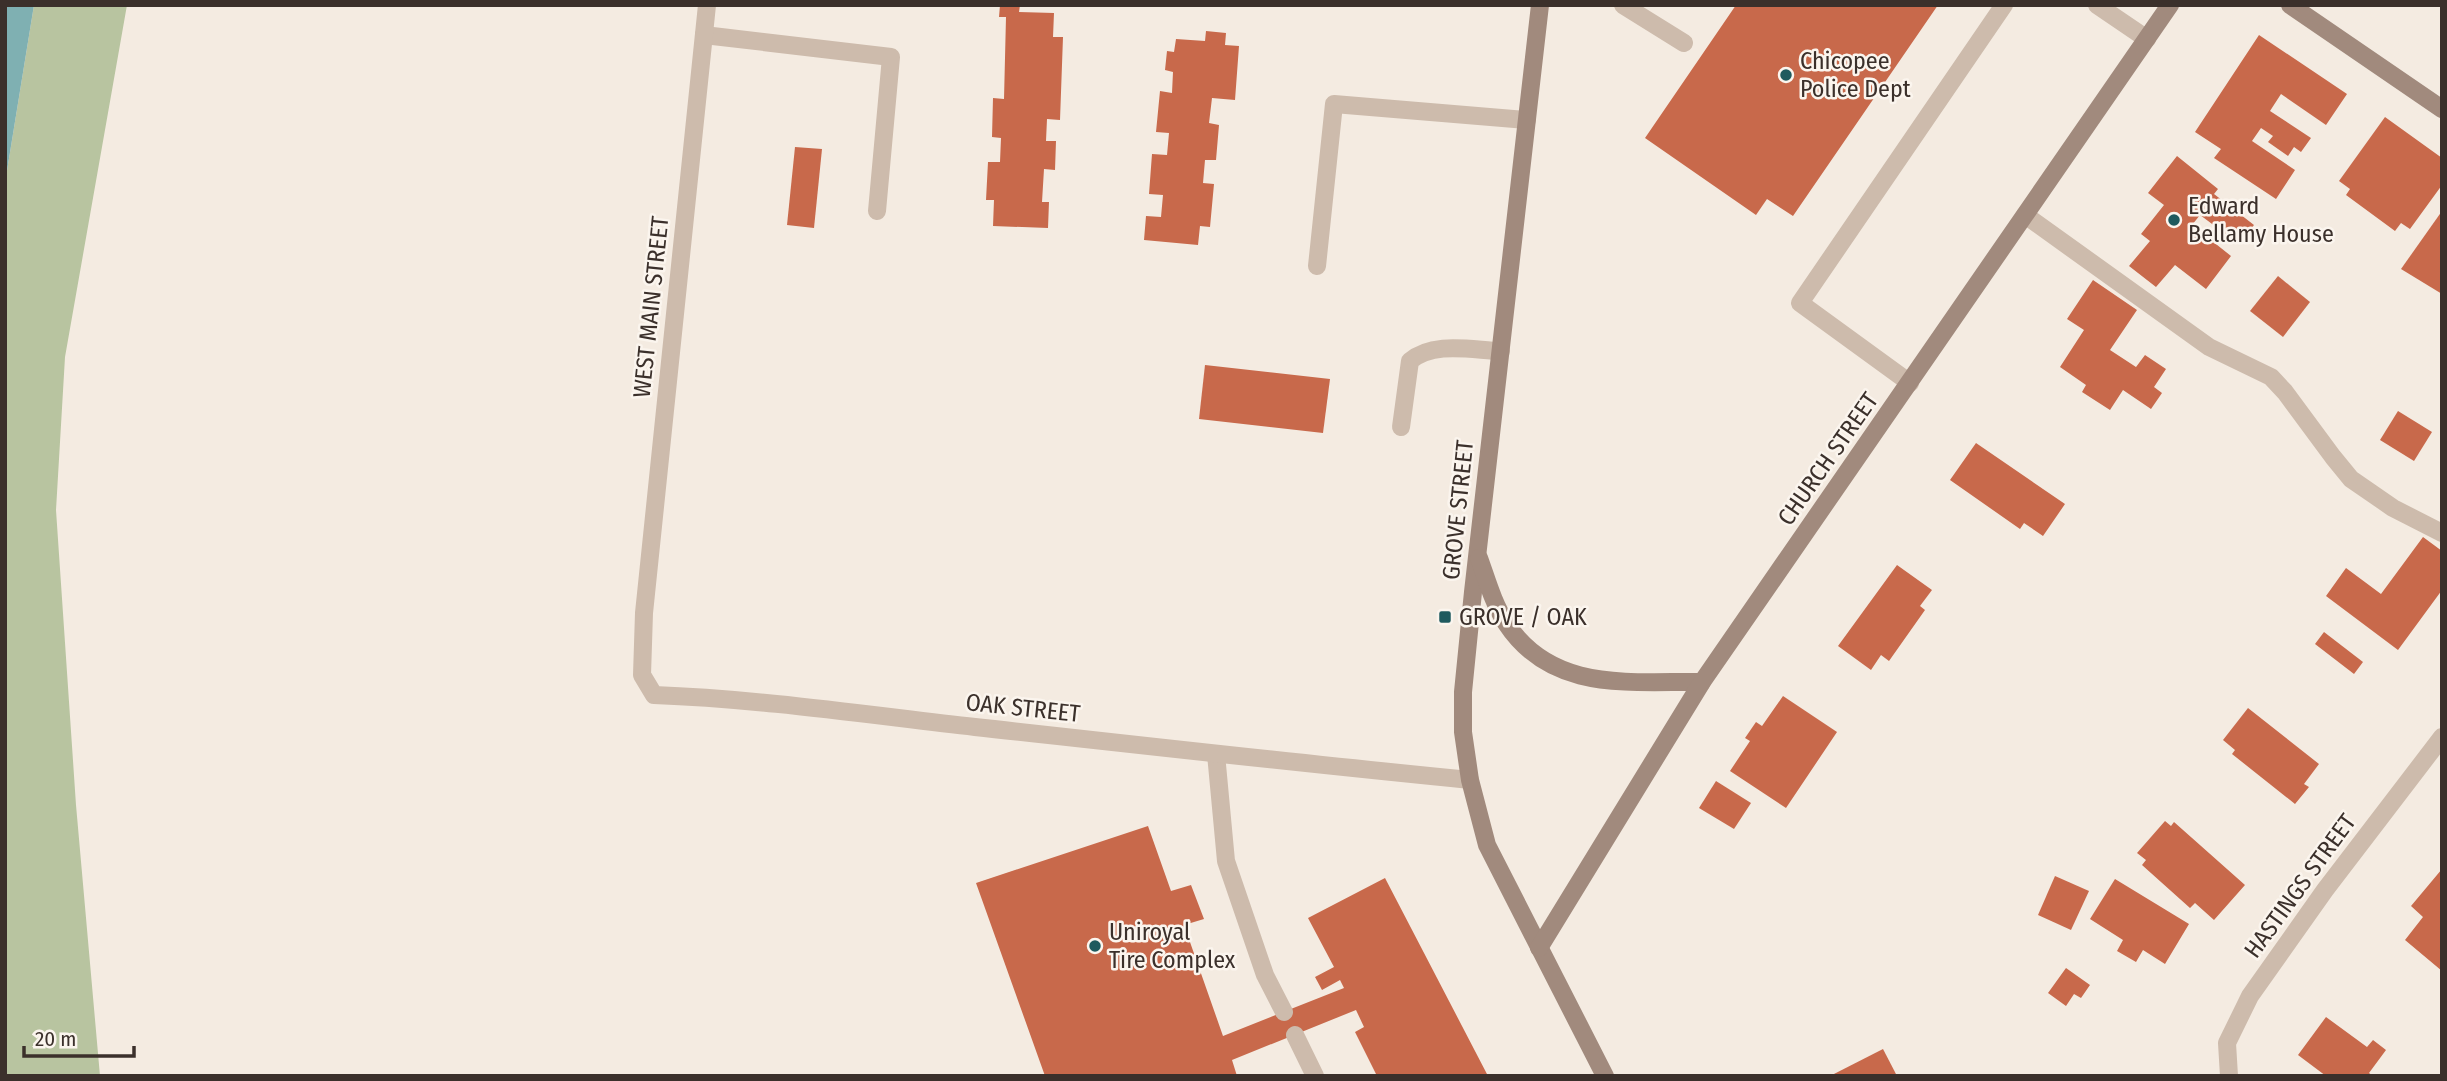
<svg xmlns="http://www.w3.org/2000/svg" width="2447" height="1081" font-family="'Fira Sans Condensed',sans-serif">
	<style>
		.green { fill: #b8c4a0 }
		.water { fill: #7fb0b2 }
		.building { fill: #c8694b }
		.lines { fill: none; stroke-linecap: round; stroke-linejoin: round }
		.lane { stroke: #cdbbac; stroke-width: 18 }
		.street { stroke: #cdbbac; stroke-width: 18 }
		.secondary { stroke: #a18a7d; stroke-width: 18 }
		.poi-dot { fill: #1f5a5e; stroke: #fbf5ee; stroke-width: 2.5 }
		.labels { text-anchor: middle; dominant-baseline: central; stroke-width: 5; stroke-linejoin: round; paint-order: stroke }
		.poi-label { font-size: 24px; fill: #3b302b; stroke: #fbf5ee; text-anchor: start }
		.street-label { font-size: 24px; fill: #3b302b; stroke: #fbf5ee }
	</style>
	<rect width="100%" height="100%" fill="#f4ebe1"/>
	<path class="green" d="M 34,5 L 127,5 L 65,357 L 56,510 L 76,805 L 100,1076 L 5,1076 L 5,183 Z"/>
	<path class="water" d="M 5,5 L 34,5 L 5,183 Z"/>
	<g class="building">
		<path d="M 1000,5 L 1020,5 L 1019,12 L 1054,13 L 1053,37 L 1063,37 L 1060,120 L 1047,119 L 1046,141 L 1056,141 L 1055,170 L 1044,169 L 1042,202 L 1049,202 L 1048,228 L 993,226 L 994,200 L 986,200 L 988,162 L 1000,162 L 1001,138 L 992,137 L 993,98 L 1004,99 L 1006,17 L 999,17 Z"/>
		<path d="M 1736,5 L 1938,5 L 1793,216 L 1767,199 L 1756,215 L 1645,138 Z"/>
		<path d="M 1206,31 L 1226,33 L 1225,45 L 1239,46 L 1235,100 L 1212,98 L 1209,123 L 1219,125 L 1216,160 L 1205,160 L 1203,183 L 1214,184 L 1210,227 L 1200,226 L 1198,245 L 1144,240 L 1146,216 L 1161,217 L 1163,195 L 1149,194 L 1152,154 L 1167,155 L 1169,133 L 1156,132 L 1160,91 L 1172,93 L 1173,72 L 1165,70 L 1167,51 L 1174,52 L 1176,39 L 1205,41 Z"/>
		<path d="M 2259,35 L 2347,94 L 2326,125 L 2281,94 L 2270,111 L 2311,138 L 2301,152 L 2294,147 L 2288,156 L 2268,142 L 2273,136 L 2261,128 L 2252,141 L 2295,170 L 2276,199 L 2214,158 L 2221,149 L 2195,132 Z"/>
		<path d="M 2385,117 L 2442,158 L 2442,185 L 2410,229 L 2401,223 L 2395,231 L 2346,195 L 2350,189 L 2339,181 Z"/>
		<path d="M 795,147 L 822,149 L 814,228 L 787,225 Z"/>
		<path d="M 2177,156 L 2218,189 L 2214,194 L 2254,225 L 2239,244 L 2200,215 L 2192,225 L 2231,256 L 2206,289 L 2175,265 L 2156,287 L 2129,266 L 2150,241 L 2141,234 L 2164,205 L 2148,193 Z"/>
		<path d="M 2442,211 L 2442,294 L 2401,269 Z"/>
		<path d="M 2278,276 L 2310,302 L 2283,337 L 2250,311 Z"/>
		<path d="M 2093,280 L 2137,310 L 2110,350 L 2136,367 L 2145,355 L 2166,369 L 2154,387 L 2162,393 L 2151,409 L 2123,390 L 2110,410 L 2082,392 L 2086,385 L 2060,367 L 2084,330 L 2067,319 Z"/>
		<path d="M 1205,365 L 1330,379 L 1323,433 L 1199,419 Z"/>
		<path d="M 2398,411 L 2432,432 L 2414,461 L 2380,440 Z"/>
		<path d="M 1976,443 L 2065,504 L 2043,536 L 2024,523 L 2020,529 L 1950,480 Z"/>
		<path d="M 2423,537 L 2442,551 L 2442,590 L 2398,650 L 2326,596 L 2346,568 L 2381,594 Z"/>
		<path d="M 1897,565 L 1932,590 L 1920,606 L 1925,610 L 1889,661 L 1881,655 L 1871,670 L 1838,646 Z"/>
		<path d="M 2324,632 L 2363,662 L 2354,674 L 2315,644 Z"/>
		<path d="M 1783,696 L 1837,732 L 1786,808 L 1730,771 L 1750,741 L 1745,738 L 1756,722 L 1762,726 Z"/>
		<path d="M 2248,708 L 2319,764 L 2304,784 L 2309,787 L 2295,804 L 2232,754 L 2235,750 L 2223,740 Z"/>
		<path d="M 1716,781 L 1751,803 L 1734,829 L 1699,808 Z"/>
		<path d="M 2165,821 L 2171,826 L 2174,822 L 2245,885 L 2214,920 L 2195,903 L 2190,908 L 2142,865 L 2146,860 L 2137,853 Z"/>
		<path d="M 1148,826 L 1171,891 L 1191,885 L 1204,919 L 1184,925 L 1223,1036 L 1344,988 L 1340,980 L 1322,990 L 1315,977 L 1334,967 L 1308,918 L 1385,878 L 1488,1076 L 1377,1076 L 1355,1032 L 1364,1027 L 1356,1010 L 1232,1060 L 1237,1076 L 1045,1076 L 976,883 Z"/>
		<path d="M 2442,869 L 2442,971 L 2405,940 L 2423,917 L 2411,906 Z"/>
		<path d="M 2055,876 L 2089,891 L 2071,930 L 2038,915 Z"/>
		<path d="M 2115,879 L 2189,924 L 2165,964 L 2143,950 L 2136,962 L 2117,951 L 2123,940 L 2090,919 Z"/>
		<path d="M 2066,968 L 2090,985 L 2081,998 L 2074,994 L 2066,1006 L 2048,993 Z"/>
		<path d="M 2326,1017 L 2367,1047 L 2373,1040 L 2386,1050 L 2369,1073 L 2373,1076 L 2326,1076 L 2298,1055 Z"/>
		<path d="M 1883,1049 L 1897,1076 L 1830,1076 Z"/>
	</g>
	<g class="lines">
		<g class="lane">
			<path d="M 1623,5 L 1684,43"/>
			<path d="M 2097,5 L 2147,39"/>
			<path d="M 704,35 L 891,57 L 877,211"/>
			<path d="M 2025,215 L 2209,347 L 2271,377 L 2285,392 L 2333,457 L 2351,479 L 2393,508 L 2442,533"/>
			<path d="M 1317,266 L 1334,104 L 1527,120"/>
			<path d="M 1910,383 L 1800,303 L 2004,5"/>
			<path d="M 1401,427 L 1410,361 C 1433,341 1471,350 1501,351"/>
			<path d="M 1216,754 L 1226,861 L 1265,975 L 1284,1012"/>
			<path d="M 1295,1035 L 1315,1076"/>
		</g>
		<g class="street">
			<path d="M 707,5 L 644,613 L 642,675 L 654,695 C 761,699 869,715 975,727 C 1140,745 1305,764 1470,780"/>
			<path d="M 2229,1076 L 2227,1043 L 2250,996 L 2325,890 L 2442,737"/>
		</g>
		<g class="secondary">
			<path d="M 1540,5 L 1473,592 L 1463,692 L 1463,732 L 1470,780 L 1487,845 L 1605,1076"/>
			<path d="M 2290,5 L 2442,109"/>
			<path d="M 1479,558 C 1487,580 1493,603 1506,623 C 1552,693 1629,681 1702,682"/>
			<path d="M 1539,948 L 1702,682 L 2170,5"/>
		</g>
	</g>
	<g class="poi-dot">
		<circle cx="1786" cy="75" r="7"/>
		<circle cx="2174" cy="220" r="7"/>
		<rect x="1438" y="610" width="14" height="14" rx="3.5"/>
		<circle cx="1095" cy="946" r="7"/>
	</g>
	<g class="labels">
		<g class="poi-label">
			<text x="1800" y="61">Chicopee<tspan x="1800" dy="28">Police Dept</tspan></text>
			<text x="2188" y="206">Edward<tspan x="2188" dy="28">Bellamy House</tspan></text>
			<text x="1459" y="617">GROVE / OAK</text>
			<text x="1109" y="932">Uniroyal<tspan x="1109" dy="28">Tire Complex</tspan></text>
		</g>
		<g class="street-label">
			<text transform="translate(651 307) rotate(-84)">WEST MAIN STREET</text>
			<text transform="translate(1828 459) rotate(-55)">CHURCH STREET</text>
			<text transform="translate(1458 510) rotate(-84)">GROVE STREET</text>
			<text transform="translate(1023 708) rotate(6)">OAK STREET</text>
			<text transform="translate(2300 886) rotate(-54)">HASTINGS STREET</text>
		</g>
	</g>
	<rect width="2447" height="1081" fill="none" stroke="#3b302b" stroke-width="14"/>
	<path d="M24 1046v10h110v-10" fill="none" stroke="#3b302b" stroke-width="3.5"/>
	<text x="35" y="1046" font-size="21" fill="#3b302b" stroke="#fbf5ee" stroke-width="5" paint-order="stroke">20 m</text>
</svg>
